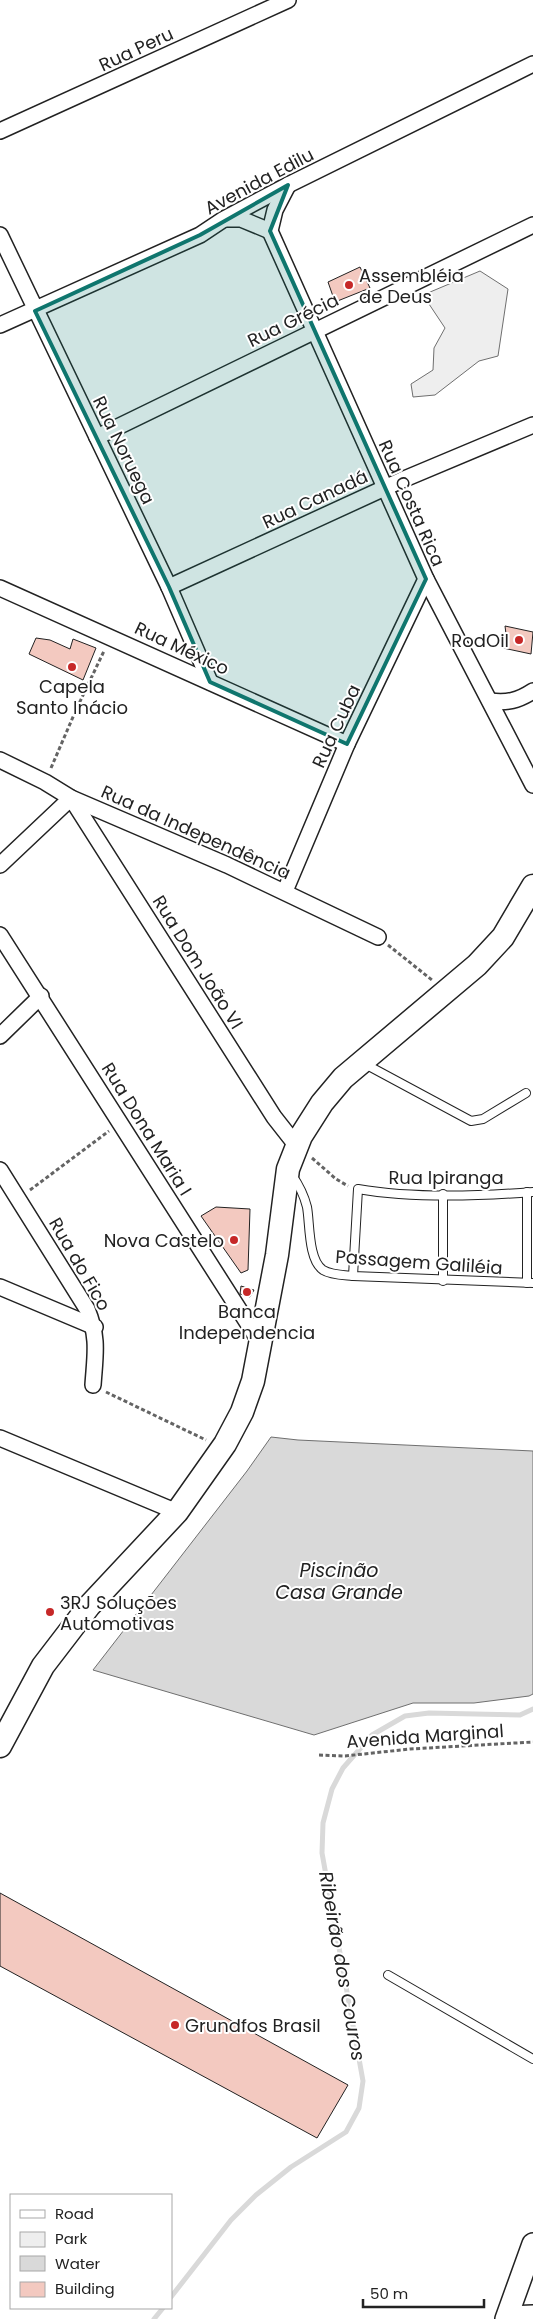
<svg xmlns="http://www.w3.org/2000/svg" width="533" height="2319" font-family="Poppins,sans-serif">
	<style>
		.green { fill: #eee; stroke: #6f6f6f }
		.water { fill: #d9d9d9; stroke: #6f6f6f }
		.lines { fill: none; stroke-linecap: round; stroke-linejoin: round }
		.stream { stroke: #d9d9d9; stroke-width: 5 }
		.building { fill: #f3c9c0; stroke: #222 }
		.lane-casing { stroke: #222; stroke-width: 10 }
		.street-casing { stroke: #222; stroke-width: 18 }
		.secondary-casing { stroke: #222; stroke-width: 24 }
		.primary-casing { stroke: #222; stroke-width: 25 }
		.path { stroke: #646464; stroke-width: 3; stroke-dasharray: 4 2.5; stroke-linecap: butt }
		.lane { stroke: #fff; stroke-width: 8 }
		.street { stroke: #fff; stroke-width: 15 }
		.secondary { stroke: #fff; stroke-width: 21 }
		.primary { stroke: #fff; stroke-width: 22 }
		.marked { fill: #0f766e; fill-opacity: 0.2; stroke: #0f766e; stroke-width: 4; stroke-linejoin: round }
		.poi-dot { fill: #c62828; stroke: #fff; stroke-width: 2 }
		.labels { text-anchor: middle; dominant-baseline: central; stroke-width: 4; stroke-linejoin: round; paint-order: stroke }
		.street-label { font-size: 18px; fill: #222; stroke: #fff }
		.poi-label { font-size: 18px; fill: #222; stroke: #fff; text-anchor: start }
		.water-label { font-size: 19px; font-style: italic; fill: #222; stroke: #fff }
	</style>
	<rect width="100%" height="100%" fill="#fff"/>
	<path class="green" d="M 480,271 L 508,289 L 498,356 L 479,361 L 435,395 L 413,397 L 411,384 L 433,370 L 434,348 L 445,328 L 423,295 Z"/>
	<path class="water" d="M 271,1437 L 298,1440 L 533,1451 L 533,1694 L 529,1696 L 474,1703 L 413,1703 L 314,1735 L 93,1670 L 247,1471 Z"/>
	<g class="lines">
		<g class="stream">
			<path d="M 171,2297 L 231,2220 L 256,2195 L 291,2167 L 346,2132 L 359,2108 L 363,2081 L 322,1853 L 323,1823 L 332,1789 L 343,1768 L 372,1735 L 405,1716 L 429,1713 L 520,1715 L 533,1709"/>
			<path d="M 154,2319 L 163,2308"/>
		</g>
	</g>
	<g class="building">
		<path d="M 360,267 L 370,288 L 335,302 L 328,282 Z"/>
		<path d="M 505,626 L 533,632 L 531,654 L 503,648 L 506,634 Z"/>
		<path d="M 36,638 L 50,640 L 70,649 L 73,639 L 96,648 L 83,680 L 29,654 Z"/>
		<path d="M 216,1207 L 250,1209 L 248,1270 L 241,1273 L 201,1216 Z"/>
		<path d="M 241,1286 L 254,1290 L 250,1297 L 240,1294 Z"/>
		<path d="M 0,1893 L 348,2085 L 317,2138 L 0,1966 Z"/>
	</g>
	<g class="lines">
		<defs>
			<g id="lane">
				<path d="M 365,1064 L 471,1121 L 483,1119 L 526,1093"/>
				<path d="M 292,1175 C 299,1185 304,1195 307,1207 C 310,1223 308,1260 323,1270 C 331,1275 343,1275 353,1276 L 533,1283"/>
				<path d="M 527,1192 L 527,1283"/>
				<path d="M 443,1194 L 443,1281"/>
				<path d="M 353,1276 L 358,1189 C 409,1198 481,1196 533,1192"/>
				<path d="M 388,1975 L 533,2059"/>
			</g>
			<g id="street">
				<path d="M 0,131 L 288,0"/>
				<path d="M 288,185 L 275,210 L 270,231 L 426,579 L 533,785"/>
				<path d="M 225,219 L 241,219 L 270,231"/>
				<path d="M 0,235 L 169,587 L 210,682"/>
				<path d="M 0,325 L 200,235 L 224,219 L 288,185 L 533,64"/>
				<path d="M 97,437 L 533,225"/>
				<path d="M 169,587 L 402,480 L 533,425"/>
				<path d="M 0,588 L 347,744"/>
				<path d="M 490,701 C 507,703 518,701 533,691"/>
				<path d="M 0,760 L 45,782 L 71,798 L 227,865 L 378,937"/>
				<path d="M 0,865 L 71,798 L 274,1117 L 296,1145"/>
				<path d="M 285,891 L 347,744 L 426,579"/>
				<path d="M 0,935 L 261,1344"/>
				<path d="M 0,1036 L 41,996"/>
				<path d="M 0,1170 L 87,1309 C 99,1338 95,1355 93,1385"/>
				<path d="M 0,1287 L 95,1327"/>
				<path d="M 0,1438 L 177,1512"/>
				<path d="M 508,2314 L 533,2313"/>
			</g>
			<path id="secondary" d="M 506,2319 L 533,2244"/>
			<path id="primary" d="M 0,1746 L 43,1666 L 89,1606 L 177,1512 L 225,1444 L 242,1412 L 253,1381 L 277,1255 L 288,1169 L 301,1136 L 322,1103 L 343,1078 L 477,965 L 503,937 L 533,886"/>
		</defs>
		<use href="#lane" class="lane-casing"/>
		<use href="#street" class="street-casing"/>
		<use href="#secondary" class="secondary-casing"/>
		<use href="#primary" class="primary-casing"/>
		<g class="path">
			<path d="M 51,768 L 76,710 L 104,651"/>
			<path d="M 388,945 L 432,980"/>
			<path d="M 312,1158 L 336,1179 L 348,1186"/>
			<path d="M 30,1190 L 109,1131"/>
			<path d="M 106,1392 L 206,1440"/>
			<path d="M 319,1755 L 345,1756 L 410,1749 L 533,1742"/>
		</g>
		<use href="#lane" class="lane"/>
		<use href="#street" class="street"/>
		<use href="#secondary" class="secondary"/>
		<use href="#primary" class="primary"/>
	</g>
	<path class="marked" d="M 288,185 L 270,231 L 426,579 L 347,744 L 210,682 L 169,587 L 35,311 L 200,235 Z"/>
	<g class="poi-dot">
		<circle cx="349" cy="285" r="5"/>
		<circle cx="519" cy="640" r="5"/>
		<circle cx="72" cy="667" r="5"/>
		<circle cx="234" cy="1240" r="5"/>
		<circle cx="247" cy="1292" r="5"/>
		<circle cx="50" cy="1612" r="5"/>
		<circle cx="175" cy="2025" r="5"/>
	</g>
	<g class="labels">
		<g class="street-label">
			<text transform="translate(136 49) rotate(-25)">Rua Peru</text>
			<text transform="translate(259 181) rotate(-28)">Avenida Edilu</text>
			<text transform="translate(293 320) rotate(-26)">Rua Grécia</text>
			<text transform="translate(124 450) rotate(64)">Rua Noruega</text>
			<text transform="translate(315 499) rotate(-25)">Rua Canadá</text>
			<text transform="translate(412 503) rotate(66)">Rua Costa Rica</text>
			<text transform="translate(182 648) rotate(25)">Rua México</text>
			<text transform="translate(336 726) rotate(-65)">Rua Cuba</text>
			<text transform="translate(196 832) rotate(24)">Rua da Independência</text>
			<text transform="translate(198 962) rotate(58)">Rua Dom João VI</text>
			<text transform="translate(147 1129) rotate(58)">Rua Dona Maria I</text>
			<text x="446" y="1177">Rua Ipiranga</text>
			<text transform="translate(419 1262) rotate(4)">Passagem Galiléia</text>
			<text transform="translate(80 1264) rotate(60)">Rua do Fico</text>
			<text transform="translate(425 1736) rotate(-4)">Avenida Marginal</text>
		</g>
		<g class="poi-label">
			<text x="359" y="275">Assembléia<tspan x="359" dy="21">de Deus</tspan></text>
			<text x="509" y="640" text-anchor="end">RodOil</text>
			<text x="72" y="686" text-anchor="middle">Capela<tspan x="72" dy="21">Santo Inácio</tspan></text>
			<text x="224" y="1240" text-anchor="end">Nova Castelo</text>
			<text x="247" y="1311" text-anchor="middle">Banca<tspan x="247" dy="21">Independencia</tspan></text>
			<text x="60" y="1602">3RJ Soluções<tspan x="60" dy="21">Automotivas</tspan></text>
			<text x="185" y="2025">Grundfos Brasil</text>
		</g>
		<g class="water-label">
			<text x="339" y="1570">Piscinão<tspan x="339" dy="22">Casa Grande</tspan></text>
			<text transform="translate(342 1966) rotate(80)">Ribeirão dos Couros</text>
		</g>
	</g>
	<rect x="10" y="2194" width="162" height="115" fill="#ffffff" stroke="#a7a7a7"/>
	<rect x="20" y="2210" width="25" height="8" fill="#ffffff" stroke="#a7a7a7"/>
	<text x="55" y="2219" font-size="15" fill="#222222">Road</text>
	<rect x="20" y="2232" width="25" height="15" fill="#eeeeee" stroke="#a7a7a7"/>
	<text x="55" y="2244" font-size="15" fill="#222222">Park</text>
	<rect x="20" y="2256" width="25" height="15" fill="#d9d9d9" stroke="#a7a7a7"/>
	<text x="55" y="2269" font-size="15" fill="#222222">Water</text>
	<rect x="20" y="2282" width="25" height="15" fill="#f3c9c0" stroke="#a7a7a7"/>
	<text x="55" y="2294" font-size="15" fill="#222222">Building</text>
	<path d="M363 2299v8h121v-8" fill="none" stroke="#222222" stroke-width="2.5"/>
	<text x="370" y="2299" font-size="15" fill="#222222" stroke="#ffffff" stroke-width="4" paint-order="stroke">50 m</text>
</svg>
